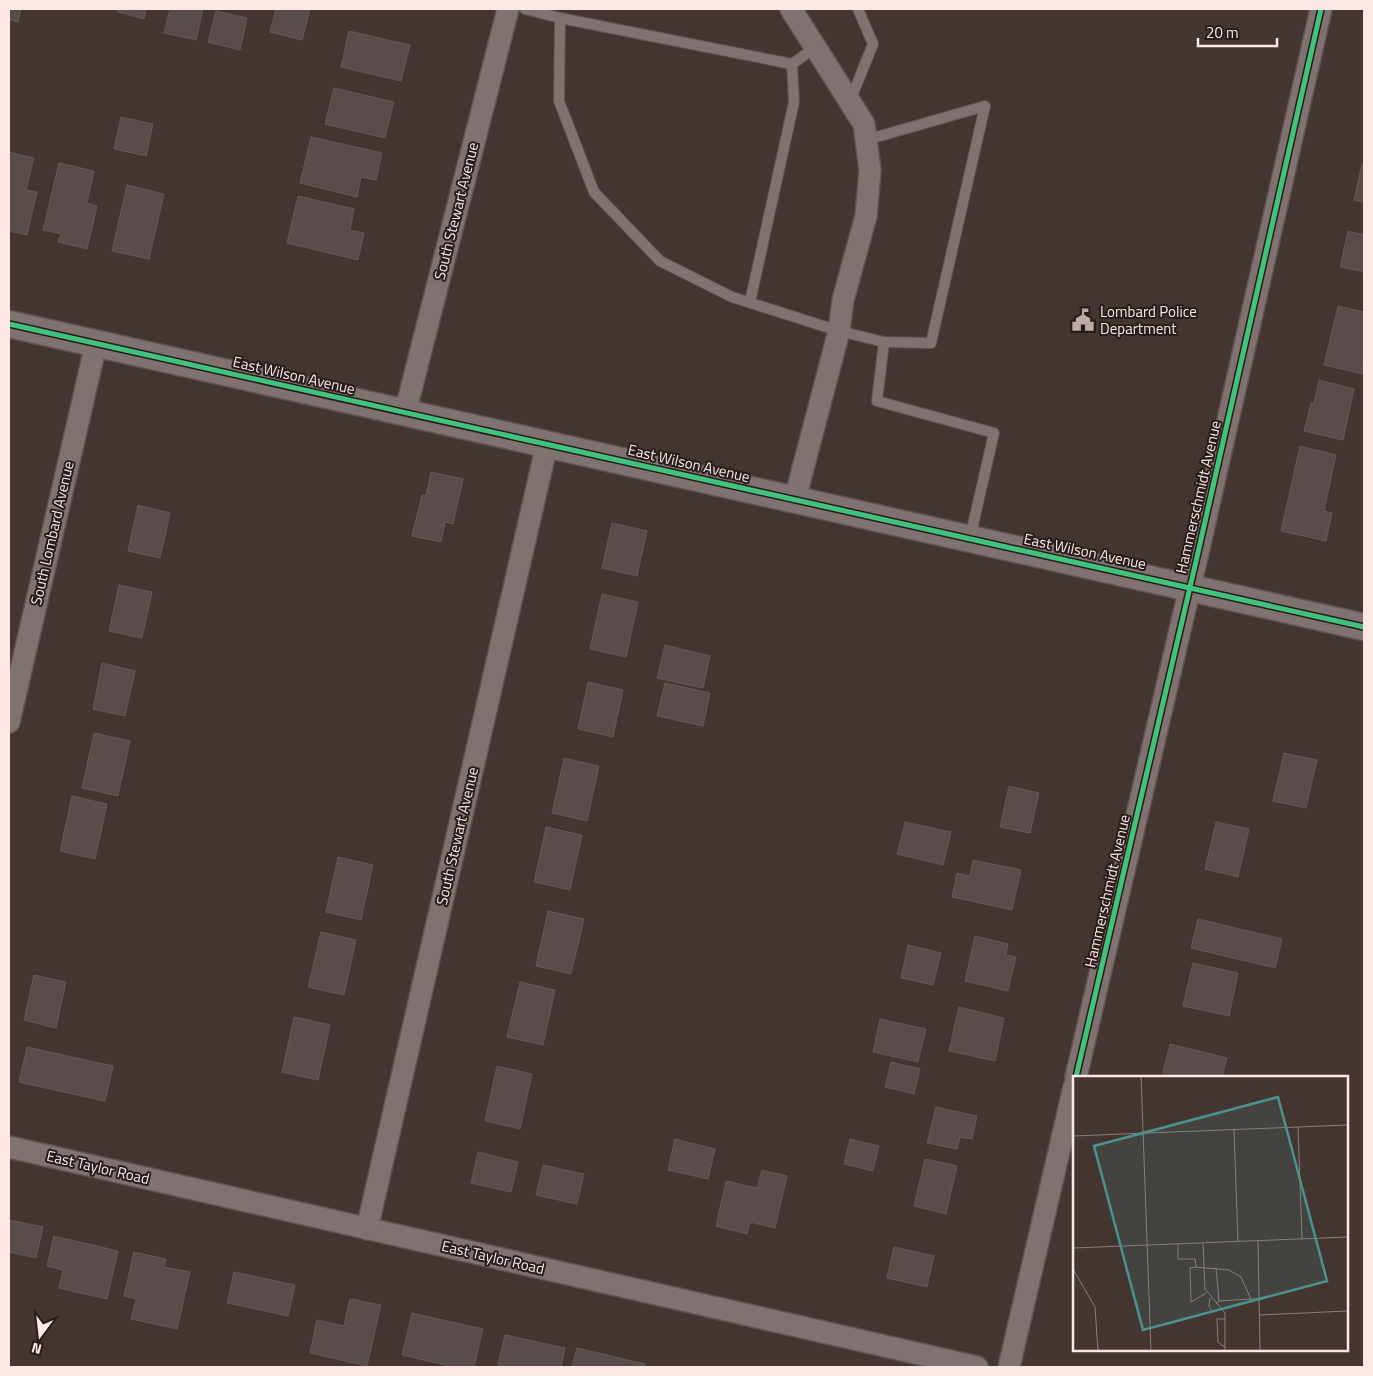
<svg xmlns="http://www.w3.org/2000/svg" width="1373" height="1376" font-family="'Titillium Web',sans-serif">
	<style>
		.building { fill: #594d4b; stroke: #655856 }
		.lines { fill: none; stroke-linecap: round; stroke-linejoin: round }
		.service-casing { stroke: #605251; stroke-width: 12 }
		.minor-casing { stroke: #605251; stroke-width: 24 }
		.tertiary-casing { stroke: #605251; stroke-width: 29 }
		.service { stroke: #7f7270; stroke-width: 10 }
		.minor { stroke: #7f7270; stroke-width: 21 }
		.tertiary { stroke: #7f7270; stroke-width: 26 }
		.cycleway-casing { stroke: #281b1a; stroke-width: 8 }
		.cycleway { stroke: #40c37c; stroke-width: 5 }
		.labels { text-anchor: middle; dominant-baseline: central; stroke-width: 4; stroke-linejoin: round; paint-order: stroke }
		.street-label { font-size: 15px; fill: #fce9e6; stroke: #281b1a }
		.poi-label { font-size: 15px; fill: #fce9e6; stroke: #281b1a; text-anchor: start }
		.inset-road { fill: none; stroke: #8e7d7b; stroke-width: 1 }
		.view { fill: #4a938c; fill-opacity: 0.15; stroke: #4a938c; stroke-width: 2.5 }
		.inset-edge { fill: none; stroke: #fce9e6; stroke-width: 2.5 }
	</style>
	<rect width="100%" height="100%" fill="#443533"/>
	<g class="building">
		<path d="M 9,9 L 21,9 L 18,22 L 9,19 Z"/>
		<path d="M 118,9 L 146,9 L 144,19 L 118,12 Z"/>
		<path d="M 170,9 L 203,9 L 196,40 L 164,33 Z"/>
		<path d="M 276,9 L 310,9 L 302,40 L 270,32 Z"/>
		<path d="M 216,11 L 247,18 L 240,50 L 208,42 Z"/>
		<path d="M 349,31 L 410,45 L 401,81 L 341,67 Z"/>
		<path d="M 334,88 L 394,102 L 385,138 L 325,124 Z"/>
		<path d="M 121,117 L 153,124 L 146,156 L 114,149 Z"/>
		<path d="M 311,137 L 382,153 L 376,180 L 361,177 L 357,197 L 300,183 Z"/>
		<path d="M 9,152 L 34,158 L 26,190 L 37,192 L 27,235 L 9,231 Z"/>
		<path d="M 59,163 L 94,171 L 87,203 L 97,206 L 87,249 L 58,242 L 61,234 L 43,230 Z"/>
		<path d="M 1362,164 L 1364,165 L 1364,202 L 1354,200 Z"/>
		<path d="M 127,185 L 164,194 L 149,259 L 112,251 Z"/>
		<path d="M 298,196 L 354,209 L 350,230 L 364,233 L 358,260 L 287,243 Z"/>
		<path d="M 1348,231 L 1364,235 L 1364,272 L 1340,267 Z"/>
		<path d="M 1338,306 L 1364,312 L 1364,363 L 1362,374 L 1324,365 Z"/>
		<path d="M 1319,380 L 1354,389 L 1343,440 L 1304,431 L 1311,403 L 1314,403 Z"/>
		<path d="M 1300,446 L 1336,455 L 1324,511 L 1332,513 L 1326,541 L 1281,531 Z"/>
		<path d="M 431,472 L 463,479 L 453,524 L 445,522 L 441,542 L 412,536 L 422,495 L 426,496 Z"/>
		<path d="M 138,505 L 170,513 L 160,558 L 128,551 Z"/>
		<path d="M 612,523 L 647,531 L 637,576 L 602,568 Z"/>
		<path d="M 119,585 L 152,592 L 142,638 L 109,631 Z"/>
		<path d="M 602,594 L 638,602 L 626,657 L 590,649 Z"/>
		<path d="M 665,645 L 710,656 L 703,688 L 657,678 Z"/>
		<path d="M 102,663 L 135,671 L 125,716 L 93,709 Z"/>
		<path d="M 588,682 L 623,690 L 613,737 L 578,729 Z"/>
		<path d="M 665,683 L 710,693 L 703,726 L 657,716 Z"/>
		<path d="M 94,733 L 130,741 L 118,796 L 82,788 Z"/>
		<path d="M 1284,753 L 1317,760 L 1306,808 L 1273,801 Z"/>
		<path d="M 564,758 L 599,766 L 587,821 L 552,813 Z"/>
		<path d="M 1009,786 L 1039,793 L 1030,833 L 1000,827 Z"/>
		<path d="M 72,796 L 107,804 L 95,859 L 60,851 Z"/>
		<path d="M 905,822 L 951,832 L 943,865 L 897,854 Z"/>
		<path d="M 1216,822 L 1249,829 L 1238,877 L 1205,869 Z"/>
		<path d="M 546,827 L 582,835 L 570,890 L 534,882 Z"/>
		<path d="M 338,857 L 373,865 L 361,920 L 326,912 Z"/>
		<path d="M 973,860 L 1021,870 L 1012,910 L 952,897 L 957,873 L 970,876 Z"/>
		<path d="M 548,911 L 584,919 L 571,974 L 536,966 Z"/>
		<path d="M 1198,919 L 1282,939 L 1275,968 L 1191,948 Z"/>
		<path d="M 321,932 L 356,940 L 344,995 L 308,987 Z"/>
		<path d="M 975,936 L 1008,944 L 1006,955 L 1016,957 L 1008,991 L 965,981 Z"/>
		<path d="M 908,945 L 941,953 L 933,985 L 901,978 Z"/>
		<path d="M 1193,963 L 1238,973 L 1229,1016 L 1183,1006 Z"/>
		<path d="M 34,975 L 66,982 L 56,1028 L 24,1020 Z"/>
		<path d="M 520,982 L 555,990 L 543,1045 L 507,1037 Z"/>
		<path d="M 959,1007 L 1004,1018 L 995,1061 L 949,1051 Z"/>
		<path d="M 294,1017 L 330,1025 L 318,1080 L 282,1072 Z"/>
		<path d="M 880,1019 L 926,1029 L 918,1062 L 873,1052 Z"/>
		<path d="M 1170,1044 L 1227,1058 L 1222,1077 L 1162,1077 Z"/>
		<path d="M 27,1047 L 113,1066 L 105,1101 L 19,1082 Z"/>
		<path d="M 891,1062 L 920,1069 L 914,1094 L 885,1087 Z"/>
		<path d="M 497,1066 L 532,1074 L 520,1129 L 485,1121 Z"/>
		<path d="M 936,1107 L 977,1116 L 972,1139 L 960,1137 L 957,1149 L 927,1143 Z"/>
		<path d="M 675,1139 L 715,1149 L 708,1179 L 668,1170 Z"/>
		<path d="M 850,1139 L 879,1146 L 873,1171 L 844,1164 Z"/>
		<path d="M 478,1152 L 518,1162 L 511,1192 L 471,1183 Z"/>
		<path d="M 925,1159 L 957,1166 L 946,1214 L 914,1206 Z"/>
		<path d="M 543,1165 L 584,1174 L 577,1204 L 536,1195 Z"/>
		<path d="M 762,1170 L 787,1176 L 775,1228 L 750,1222 L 747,1234 L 716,1226 L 726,1181 L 757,1188 Z"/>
		<path d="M 9,1220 L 43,1227 L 36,1258 L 9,1252 Z"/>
		<path d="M 54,1236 L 118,1251 L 107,1299 L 59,1288 L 63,1270 L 47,1266 Z"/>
		<path d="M 894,1247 L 934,1256 L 927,1287 L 887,1278 Z"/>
		<path d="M 134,1252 L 166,1259 L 164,1267 L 190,1272 L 177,1329 L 131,1319 L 136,1299 L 124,1296 Z"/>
		<path d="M 234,1272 L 295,1285 L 288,1316 L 227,1303 Z"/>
		<path d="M 350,1299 L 381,1305 L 367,1366 L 310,1353 L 317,1320 L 344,1326 Z"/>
		<path d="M 412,1313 L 483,1329 L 474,1367 L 454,1367 L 402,1355 Z"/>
		<path d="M 505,1335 L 565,1348 L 561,1367 L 506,1367 L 498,1365 Z"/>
		<path d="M 577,1348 L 645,1364 L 644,1367 L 572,1367 Z"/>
	</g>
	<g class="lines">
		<defs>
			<g id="service">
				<path d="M 525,9 L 560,18 L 559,101 L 594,192 L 660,261 L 732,297 L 839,331 L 884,342 L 877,401 L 994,433 L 970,538"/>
				<path d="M 560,18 L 792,64 L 815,48"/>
				<path d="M 850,101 L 873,44 L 858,9"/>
				<path d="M 866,140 L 985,106 L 931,343 L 884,342"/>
				<path d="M 750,302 L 794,102 L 792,64"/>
			</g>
			<g id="minor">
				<path d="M 791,9 L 864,124 L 870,170 L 866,216 L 843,300 L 839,331 L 795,499"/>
				<path d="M 405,413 L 508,9"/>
				<path d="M 9,722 L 96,344"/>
				<path d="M 1076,1077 L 1197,557 L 1321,9"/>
				<path d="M 9,1147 L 977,1367"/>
				<path d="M 367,1229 L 547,444"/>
				<path d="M 1009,1367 L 1074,1087"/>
			</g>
			<path id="tertiary" d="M 9,324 L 1364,627"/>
		</defs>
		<use href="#service" class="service-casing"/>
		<use href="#minor" class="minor-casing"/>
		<use href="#tertiary" class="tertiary-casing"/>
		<use href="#service" class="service"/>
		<use href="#minor" class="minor"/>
		<use href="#tertiary" class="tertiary"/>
		<defs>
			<g id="cycleway">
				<path d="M 9,324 L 1364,627"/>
				<path d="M 1076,1077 L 1197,557 L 1321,9"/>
			</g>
		</defs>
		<use href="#cycleway" class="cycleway-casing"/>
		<use href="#cycleway" class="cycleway"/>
	</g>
	<defs>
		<symbol id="civic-bare" viewBox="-9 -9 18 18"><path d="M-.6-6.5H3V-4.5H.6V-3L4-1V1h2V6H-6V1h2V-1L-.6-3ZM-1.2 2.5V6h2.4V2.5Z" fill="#bcaaa7" stroke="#281b1a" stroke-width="2.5" paint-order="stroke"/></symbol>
	</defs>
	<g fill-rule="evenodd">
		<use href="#civic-bare" x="1067" y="304" width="32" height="32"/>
	</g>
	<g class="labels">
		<g class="street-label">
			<text transform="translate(456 211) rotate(-76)">South Stewart Avenue</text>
			<text transform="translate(294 375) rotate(13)">East Wilson Avenue</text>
			<text transform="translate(689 463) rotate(13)">East Wilson Avenue</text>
			<text transform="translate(1198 497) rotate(-77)">Hammerschmidt Avenue</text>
			<text transform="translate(52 533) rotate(-77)">South Lombard Avenue</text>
			<text transform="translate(1085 551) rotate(12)">East Wilson Avenue</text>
			<text transform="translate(457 836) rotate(-77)">South Stewart Avenue</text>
			<text transform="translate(1107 891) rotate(-77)">Hammerschmidt Avenue</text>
			<text transform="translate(98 1167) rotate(13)">East Taylor Road</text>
			<text transform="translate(493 1257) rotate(13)">East Taylor Road</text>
		</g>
		<g class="poi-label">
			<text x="1100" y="311">Lombard Police<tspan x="1100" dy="17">Department</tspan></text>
		</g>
	</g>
	<g transform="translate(1073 1076)">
		<rect width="275" height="275" fill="#443533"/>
		<path class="inset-road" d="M 68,0 L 78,275M 225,51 L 229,162M 161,54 L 165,165M 0,60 L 275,49M 185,164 L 187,275M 130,167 L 132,213 L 152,237 L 152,275M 105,168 L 105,183 L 122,183 L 123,191 L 156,194 L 168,201 L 178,223 L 186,223M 0,172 L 275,161M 123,191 L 117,192 L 118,226 L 133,217M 143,192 L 146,225M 0,193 L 22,231 L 25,275M 137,222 L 136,230 L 139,235 L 149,233M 143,228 L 146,225 L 178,223M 186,239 L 275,235M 152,243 L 144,243 L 145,266 L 153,272"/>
		<path class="view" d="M 205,21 L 254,205 L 70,254 L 21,70 Z"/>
		<rect width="275" height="275" class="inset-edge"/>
	</g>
	<rect width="1373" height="1376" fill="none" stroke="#fce9e6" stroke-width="20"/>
	<g transform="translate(40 1336) rotate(195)" stroke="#281b1a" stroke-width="4" paint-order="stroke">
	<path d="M0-4L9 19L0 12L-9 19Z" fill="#fce9e6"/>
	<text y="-8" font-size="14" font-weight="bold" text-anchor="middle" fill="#fce9e6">N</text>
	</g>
	<path d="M1198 38v8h79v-8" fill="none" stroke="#fce9e6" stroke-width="2.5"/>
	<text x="1206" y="38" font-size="15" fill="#fce9e6" stroke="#281b1a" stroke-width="4" paint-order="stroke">20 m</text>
</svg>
